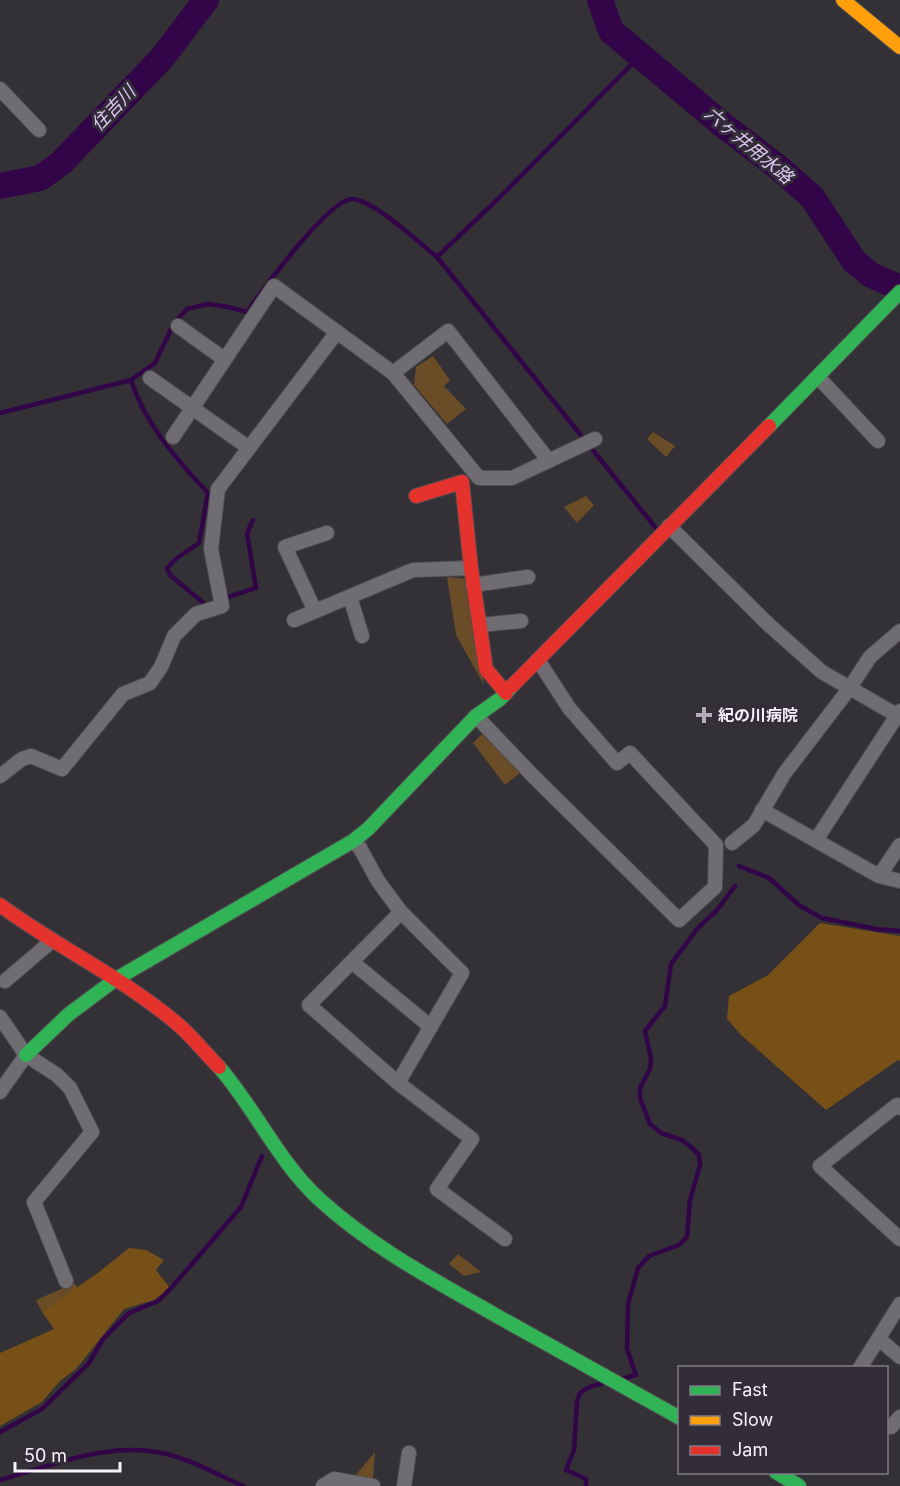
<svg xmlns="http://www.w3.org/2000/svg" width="900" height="1486" font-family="Inter,'Noto Sans JP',sans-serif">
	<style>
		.green { fill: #6a4d26 }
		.forest { fill: #765016 }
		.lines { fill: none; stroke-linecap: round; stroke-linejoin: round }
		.stream { stroke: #310548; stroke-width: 4.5 }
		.river { stroke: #310548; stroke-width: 26 }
		.street-casing { stroke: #504c52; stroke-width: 16 }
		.fast-casing { stroke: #504c52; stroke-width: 16 }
		.slow-casing { stroke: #504c52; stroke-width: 16 }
		.jam-casing { stroke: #504c52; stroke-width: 16 }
		.street { stroke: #6f6d72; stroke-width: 14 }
		.fast { stroke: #30b455; stroke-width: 14 }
		.slow { stroke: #ff9f0a; stroke-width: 14 }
		.jam { stroke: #e5322d; stroke-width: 14 }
		.poi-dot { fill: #b2adb5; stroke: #332d39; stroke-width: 2 }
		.labels { text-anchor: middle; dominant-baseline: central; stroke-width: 6; stroke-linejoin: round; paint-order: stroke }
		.poi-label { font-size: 16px; font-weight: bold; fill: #f6f1fa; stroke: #332d39; text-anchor: start }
		.water-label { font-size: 18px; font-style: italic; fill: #dfc9f2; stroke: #332d39 }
	</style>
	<rect width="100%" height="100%" fill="#333036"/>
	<g class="green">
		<path d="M 433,356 L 450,380 L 444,386 L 466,409 L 447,424 L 414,385 L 416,367 Z"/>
		<path d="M 653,432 L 675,446 L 666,457 L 647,439 Z"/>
		<path d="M 586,496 L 594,505 L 577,523 L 564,507 Z"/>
		<path d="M 447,577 L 466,579 L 484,685 L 456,635 Z"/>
		<path d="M 482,734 L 520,773 L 505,785 L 473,743 Z"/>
		<path d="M 458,1254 L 481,1272 L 464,1276 L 449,1264 Z"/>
		<path d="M 75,1283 L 77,1288 L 42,1312 L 36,1300 Z"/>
		<path d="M 375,1452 L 373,1479 L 355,1476 Z"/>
	</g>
	<g class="forest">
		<path d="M 820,923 L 900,936 L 900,1061 L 898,1060 L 826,1110 L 741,1035 L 727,1019 L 729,996 L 768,975 Z"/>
		<path d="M 129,1248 L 146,1250 L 164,1260 L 156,1270 L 170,1288 L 154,1300 L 124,1309 L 76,1369 L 60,1381 L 42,1402 L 0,1426 L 0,1353 L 54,1329 L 42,1312 L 99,1272 Z"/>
	</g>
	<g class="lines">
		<g class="stream">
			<path d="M 437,257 L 655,527"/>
			<path d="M 131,380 C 145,424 177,460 208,493 L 199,543 L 177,558 L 167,568 L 170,575 L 206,605 L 209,604"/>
			<path d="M 0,413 L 131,380 L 155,363 L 174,323 L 187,309 L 208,304 L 228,307 L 247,312 C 261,292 330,197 353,199 C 375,201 419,243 437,257 L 499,198 L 640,56"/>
			<path d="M 222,599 L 256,588 L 247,533 L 253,520"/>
			<path d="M 739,866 L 769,878 L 800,906 L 822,918 L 876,929 L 900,931"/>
			<path d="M 621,1379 L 636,1375 L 627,1349 L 628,1304 L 638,1268 L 649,1256 L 679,1245 L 687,1237 L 690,1200 L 700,1165 L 699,1155 L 692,1148 L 682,1140 L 661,1133 L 650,1124 L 640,1098 L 640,1088 L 650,1069 L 651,1059 L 645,1031 L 665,1006 L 671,964 L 697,929 L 717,910 L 735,886"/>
			<path d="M 0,1432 L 42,1409 L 89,1363 L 103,1339 L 129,1313 L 158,1301 L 173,1286 L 241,1207 L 262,1156"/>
			<path d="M 0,1480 C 51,1466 109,1441 162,1453 C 190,1459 217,1474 243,1486"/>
			<path d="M 586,1486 L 586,1479 L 566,1470 L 574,1450 L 577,1401 L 580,1393 L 589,1387 L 604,1383"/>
		</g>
		<g class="river">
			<path d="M 600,0 L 611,31 L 723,125 L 779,168 L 812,197 L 854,261 L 871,275 L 900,288"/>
			<path d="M 0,186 L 40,178 L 61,163 L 162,58 L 206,0"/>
		</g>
		<defs>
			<g id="street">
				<path d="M 0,89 L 39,130"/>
				<path d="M 178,326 L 224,359"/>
				<path d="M 393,373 L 448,331 L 549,461"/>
				<path d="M 818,377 L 878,441"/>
				<path d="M 150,378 L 249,448"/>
				<path d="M 173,437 L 274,286 L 393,373 L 479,478 L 512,478 L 595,439"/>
				<path d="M 669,526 L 768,624 L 822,672 L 900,717"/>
				<path d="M 473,585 L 528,577"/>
				<path d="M 350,597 L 362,636"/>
				<path d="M 315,611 L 285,547 L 327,533"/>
				<path d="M 294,620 L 413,570 L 471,568"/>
				<path d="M 480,625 L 521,621"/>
				<path d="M 476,716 L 533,776 L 679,920 L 715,887 L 716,845 L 630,753 L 617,763 L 569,708 L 538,660"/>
				<path d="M 0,776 L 22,759 L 31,756 L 62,769 L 123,694 L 150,683 L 161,667 L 174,636 L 196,614 L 222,606 L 211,549 L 218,489 L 337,332"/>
				<path d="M 762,810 L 879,876 L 900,845"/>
				<path d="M 816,840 L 900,711"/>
				<path d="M 353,841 L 360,848 L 378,881 L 401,912"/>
				<path d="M 732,843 L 754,825 L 784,774 L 849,689 L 870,657 L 900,631"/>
				<path d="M 879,876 L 900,881"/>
				<path d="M 352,962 L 431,1027"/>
				<path d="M 5,981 L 53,940"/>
				<path d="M 0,1017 L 26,1055 L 57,1075 L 70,1088 L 92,1132 L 34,1202 L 66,1281"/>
				<path d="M 398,1083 L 462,973 L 401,912 L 309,1005 L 398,1083 L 472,1139 L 437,1189 L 505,1239"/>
				<path d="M 0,1092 L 26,1055"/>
				<path d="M 900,1108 L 897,1105 L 820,1166 L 900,1239"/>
				<path d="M 879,1339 L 900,1357"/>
				<path d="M 860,1368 L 900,1304"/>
				<path d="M 891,1427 L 900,1417"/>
				<path d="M 323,1486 L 334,1479 L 373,1486"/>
				<path d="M 404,1486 L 409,1453"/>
			</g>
			<g id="fast">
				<path d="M 769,426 L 900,292"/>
				<path d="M 26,1055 L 69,1014 L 116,979 L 353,841 L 368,829 L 476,716 L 500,699 L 512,686"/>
				<path d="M 219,1067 C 254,1107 279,1162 318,1198 C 371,1247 434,1280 497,1316 C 558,1350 619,1384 680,1418"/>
				<path d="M 776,1472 L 799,1486"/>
			</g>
			<path id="slow" d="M 843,0 L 900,47"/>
			<g id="jam">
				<path d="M 416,496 L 462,482 L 471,568 L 486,669 L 506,693"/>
				<path d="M 512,686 L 769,426"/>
				<path d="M 0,905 C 58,948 126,979 181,1027 C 194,1039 206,1054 219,1067"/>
			</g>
		</defs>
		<use href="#street" class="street-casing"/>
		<use href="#fast" class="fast-casing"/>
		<use href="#slow" class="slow-casing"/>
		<use href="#jam" class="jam-casing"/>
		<use href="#street" class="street"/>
		<use href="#fast" class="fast"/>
		<use href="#slow" class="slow"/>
		<use href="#jam" class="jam"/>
	</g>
	<path class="poi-dot" d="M701 706h6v6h6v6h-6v6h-6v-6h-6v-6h6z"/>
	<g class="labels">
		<g class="poi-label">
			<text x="718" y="715">紀の川病院</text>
		</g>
		<g class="water-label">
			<text transform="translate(113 108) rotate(-46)">住吉川</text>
			<text transform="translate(749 145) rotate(40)">六ヶ井用水路</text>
		</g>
	</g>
	<rect x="678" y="1366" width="210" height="108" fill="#332d39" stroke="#817b86" stroke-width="1.5"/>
	<rect x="690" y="1386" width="30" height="9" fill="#30b455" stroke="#817b86" stroke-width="1.5"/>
	<text x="732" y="1396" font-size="18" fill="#f6f1fa">Fast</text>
	<rect x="690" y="1416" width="30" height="9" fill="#ff9f0a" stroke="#817b86" stroke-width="1.5"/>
	<text x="732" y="1426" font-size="18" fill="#f6f1fa">Slow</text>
	<rect x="690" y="1446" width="30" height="9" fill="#e5322d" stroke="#817b86" stroke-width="1.5"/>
	<text x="732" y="1456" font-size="18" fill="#f6f1fa">Jam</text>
	<path d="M15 1462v9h105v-9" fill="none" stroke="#f6f1fa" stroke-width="3"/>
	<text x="24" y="1462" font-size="18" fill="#f6f1fa" stroke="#332d39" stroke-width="4.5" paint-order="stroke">50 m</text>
</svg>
